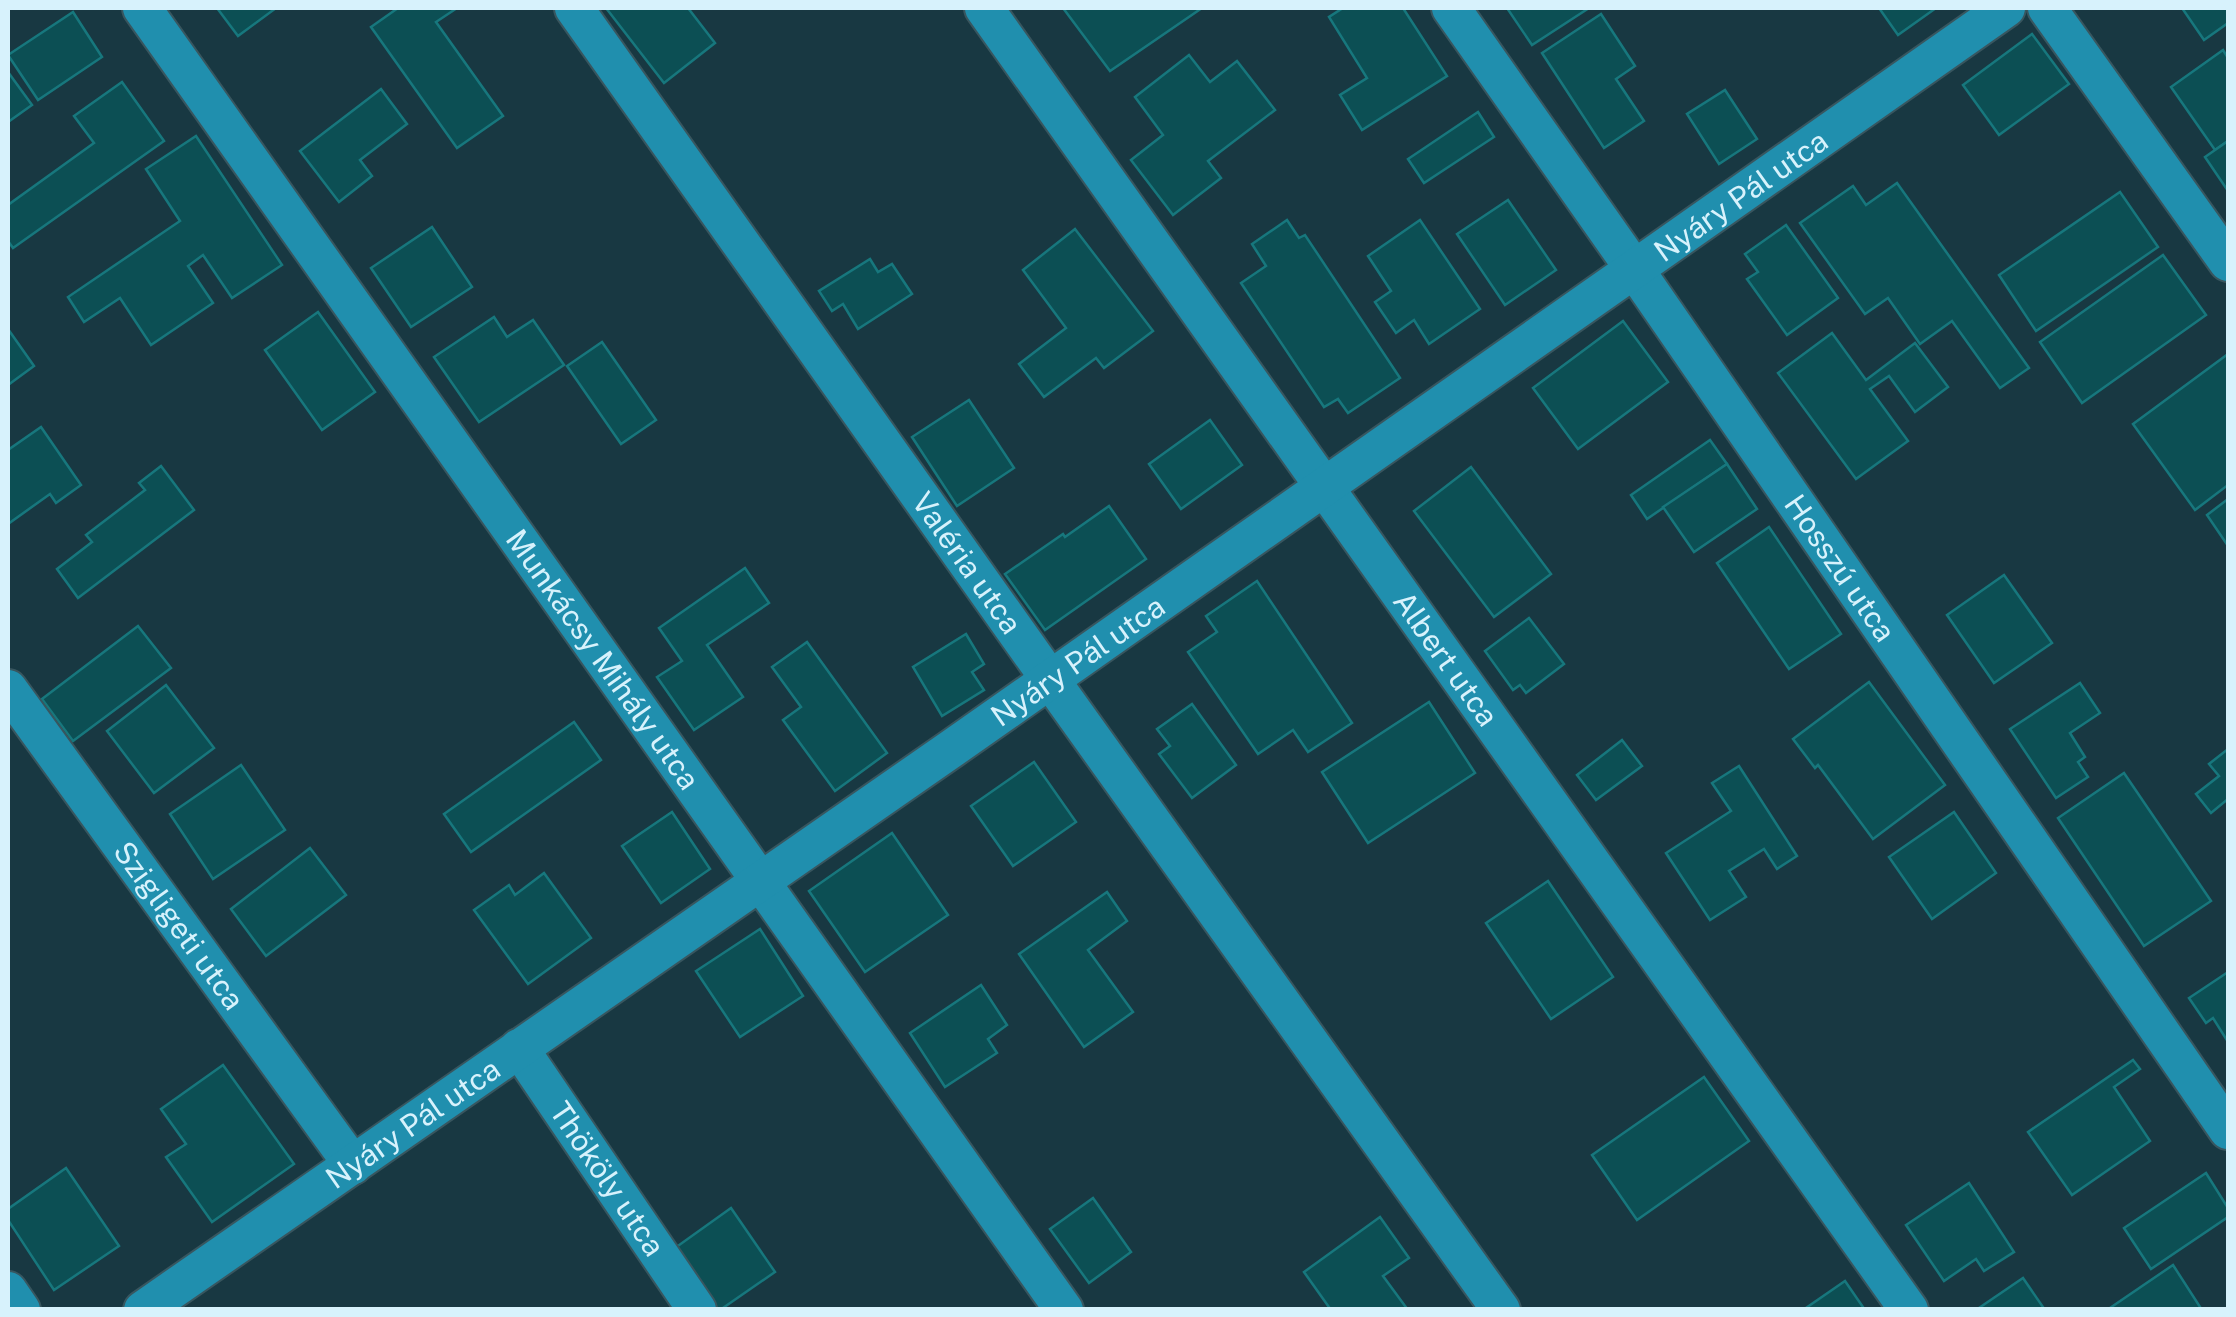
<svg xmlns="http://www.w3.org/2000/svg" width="2236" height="1317" font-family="'Public Sans',sans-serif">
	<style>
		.building { fill: #0c4f54; stroke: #17777d; stroke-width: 2.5 }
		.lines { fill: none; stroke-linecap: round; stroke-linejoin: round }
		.street-casing { stroke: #38565f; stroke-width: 42 }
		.street { stroke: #208fae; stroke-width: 38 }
		.labels { text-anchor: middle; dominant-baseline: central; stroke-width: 9; stroke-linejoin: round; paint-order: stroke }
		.street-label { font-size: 30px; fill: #d7f2fc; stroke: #001f28 }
	</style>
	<rect width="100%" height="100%" fill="#183842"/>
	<g class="building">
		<path d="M 217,8 L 276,8 L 238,36 Z"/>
		<path d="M 398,8 L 457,8 L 436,22 L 503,116 L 457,148 L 371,27 Z"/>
		<path d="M 606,8 L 688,8 L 715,43 L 664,83 Z"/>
		<path d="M 1063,8 L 1202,8 L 1110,71 Z"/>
		<path d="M 1343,8 L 1403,8 L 1447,76 L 1362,130 L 1340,95 L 1367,78 L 1329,17 Z"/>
		<path d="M 1507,8 L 1589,8 L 1532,45 Z"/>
		<path d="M 1879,8 L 1936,8 L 1898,35 Z"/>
		<path d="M 2182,8 L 2228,8 L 2228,23 L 2204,40 Z"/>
		<path d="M 73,12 L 102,57 L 38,100 L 8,55 Z"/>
		<path d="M 1601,14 L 1635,66 L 1616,79 L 1644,121 L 1604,148 L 1542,53 Z"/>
		<path d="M 2032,34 L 2069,84 L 1999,135 L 1963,85 Z"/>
		<path d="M 2223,50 L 2228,58 L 2228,141 L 2215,150 L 2171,87 Z"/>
		<path d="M 1189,55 L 1210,82 L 1237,61 L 1275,110 L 1208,161 L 1221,178 L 1173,215 L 1131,160 L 1163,135 L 1135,97 Z"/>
		<path d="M 8,72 L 32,105 L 8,122 Z"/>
		<path d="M 122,82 L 164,141 L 13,248 L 8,241 L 8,205 L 94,143 L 74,116 Z"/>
		<path d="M 381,89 L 407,124 L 360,160 L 372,176 L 339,202 L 300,151 Z"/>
		<path d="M 1725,90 L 1757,139 L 1719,164 L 1687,114 Z"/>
		<path d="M 1478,112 L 1494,137 L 1424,183 L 1408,159 Z"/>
		<path d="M 196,136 L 282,265 L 232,298 L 203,255 L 188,266 L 213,303 L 151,345 L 120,298 L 84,322 L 68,297 L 180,221 L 146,169 Z"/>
		<path d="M 2228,141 L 2228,191 L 2205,157 Z"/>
		<path d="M 1897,183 L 2029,368 L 2000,388 L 1952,321 L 1920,344 L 1888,298 L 1865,314 L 1800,223 L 1853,186 L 1866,205 Z"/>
		<path d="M 2120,192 L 2158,247 L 2036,331 L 1999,275 Z"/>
		<path d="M 1508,200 L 1556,270 L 1505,305 L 1457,234 Z"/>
		<path d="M 1287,220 L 1299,238 L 1305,235 L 1400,378 L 1348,413 L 1338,399 L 1324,407 L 1241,283 L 1266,266 L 1252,244 Z"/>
		<path d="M 1420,220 L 1480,309 L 1429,344 L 1414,320 L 1396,333 L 1375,302 L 1391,291 L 1368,256 Z"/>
		<path d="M 1786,225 L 1838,298 L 1787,335 L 1747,279 L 1758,272 L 1745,254 Z"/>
		<path d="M 432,227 L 472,287 L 411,327 L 371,268 Z"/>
		<path d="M 1075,229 L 1153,331 L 1104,368 L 1096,358 L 1044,397 L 1019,364 L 1066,328 L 1023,270 Z"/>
		<path d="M 2163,255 L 2206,315 L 2082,403 L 2040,342 Z"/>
		<path d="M 870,259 L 878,272 L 892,264 L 912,294 L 858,329 L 843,304 L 832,311 L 819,291 Z"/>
		<path d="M 318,312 L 375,392 L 322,430 L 265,350 Z"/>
		<path d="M 494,317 L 507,337 L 533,320 L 564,365 L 479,422 L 434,357 Z"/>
		<path d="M 1623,321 L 1668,382 L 1578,449 L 1533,388 Z"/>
		<path d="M 8,329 L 34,366 L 8,385 Z"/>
		<path d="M 1832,333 L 1866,380 L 1915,343 L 1948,387 L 1915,412 L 1889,376 L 1870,389 L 1908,441 L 1856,479 L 1778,373 Z"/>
		<path d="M 602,342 L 656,420 L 621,444 L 567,366 Z"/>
		<path d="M 2228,354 L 2228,485 L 2195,510 L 2133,424 Z"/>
		<path d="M 969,400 L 1014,468 L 957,506 L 912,437 Z"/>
		<path d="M 1210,420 L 1242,465 L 1181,509 L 1149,464 Z"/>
		<path d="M 41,427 L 81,485 L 56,503 L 50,494 L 8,524 L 8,450 Z"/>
		<path d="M 1710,440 L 1727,464 L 1647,519 L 1631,495 Z"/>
		<path d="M 1727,464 L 1757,509 L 1694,552 L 1663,507 Z"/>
		<path d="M 161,466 L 194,510 L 78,598 L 57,569 L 92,542 L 86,535 L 145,490 L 139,483 Z"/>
		<path d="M 1471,467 L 1551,574 L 1494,617 L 1414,511 Z"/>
		<path d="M 2228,499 L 2228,546 L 2207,515 Z"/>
		<path d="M 1109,506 L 1146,559 L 1045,630 L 1005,574 L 1063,534 L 1065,537 Z"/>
		<path d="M 1769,527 L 1841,634 L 1789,669 L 1717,563 Z"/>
		<path d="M 745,568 L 769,603 L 707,645 L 743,697 L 694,730 L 657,677 L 682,661 L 659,628 Z"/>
		<path d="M 2004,575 L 2052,643 L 1994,683 L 1947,615 Z"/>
		<path d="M 1257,581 L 1352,723 L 1308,752 L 1293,730 L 1258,754 L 1188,652 L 1217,632 L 1206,616 Z"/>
		<path d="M 1529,618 L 1564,664 L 1526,693 L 1520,685 L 1513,690 L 1485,651 Z"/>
		<path d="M 138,626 L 171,668 L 73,741 L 42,699 Z"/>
		<path d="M 966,634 L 984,664 L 972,672 L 984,690 L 942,716 L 913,667 Z"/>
		<path d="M 807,642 L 887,753 L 835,791 L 783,720 L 801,707 L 772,667 Z"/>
		<path d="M 1869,682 L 1945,785 L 1873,839 L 1818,765 L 1815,768 L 1793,739 Z"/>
		<path d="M 2080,683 L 2100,713 L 2070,733 L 2085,757 L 2078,762 L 2088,777 L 2056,798 L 2010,729 Z"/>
		<path d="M 166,685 L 214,748 L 154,793 L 107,731 Z"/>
		<path d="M 1429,702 L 1475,773 L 1368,843 L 1322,772 Z"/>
		<path d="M 1192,704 L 1236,765 L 1192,798 L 1159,754 L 1170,746 L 1157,729 Z"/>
		<path d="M 574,722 L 601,760 L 471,852 L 444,814 Z"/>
		<path d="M 1622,740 L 1642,766 L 1596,800 L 1577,775 Z"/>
		<path d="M 2228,749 L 2228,799 L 2211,813 L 2196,794 L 2219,776 L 2209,764 Z"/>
		<path d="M 1034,762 L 1076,822 L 1013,866 L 971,806 Z"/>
		<path d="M 241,765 L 285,830 L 213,879 L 170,814 Z"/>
		<path d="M 1739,766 L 1797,856 L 1777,869 L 1764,849 L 1729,871 L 1746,897 L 1710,920 L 1666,853 L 1731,811 L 1712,783 Z"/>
		<path d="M 2124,773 L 2211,901 L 2144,946 L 2058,818 Z"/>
		<path d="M 672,812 L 710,869 L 661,903 L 622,846 Z"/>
		<path d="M 1954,812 L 1996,873 L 1932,919 L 1889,857 Z"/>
		<path d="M 892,833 L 948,915 L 865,972 L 809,891 Z"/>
		<path d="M 310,848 L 346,895 L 266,956 L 231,909 Z"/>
		<path d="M 544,873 L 591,938 L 528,984 L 474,910 L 509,885 L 515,895 Z"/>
		<path d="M 1548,881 L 1613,977 L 1551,1019 L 1486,923 Z"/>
		<path d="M 1107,892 L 1127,921 L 1088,950 L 1133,1012 L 1084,1047 L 1019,954 Z"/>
		<path d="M 760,929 L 803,996 L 740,1037 L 696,971 Z"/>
		<path d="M 2228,972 L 2228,1042 L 2213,1018 L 2206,1023 L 2189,998 Z"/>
		<path d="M 981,985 L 1007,1025 L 988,1039 L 997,1053 L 945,1087 L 910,1033 Z"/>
		<path d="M 2133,1060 L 2140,1069 L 2114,1087 L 2150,1141 L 2072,1195 L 2028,1132 Z"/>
		<path d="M 223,1065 L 294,1164 L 212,1222 L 166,1157 L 186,1144 L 161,1109 Z"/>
		<path d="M 1704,1077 L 1749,1141 L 1637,1220 L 1592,1155 Z"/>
		<path d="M 66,1168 L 119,1246 L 54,1290 L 8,1220 L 8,1209 Z"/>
		<path d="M 2206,1173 L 2228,1208 L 2228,1217 L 2151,1269 L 2124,1228 Z"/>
		<path d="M 1969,1183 L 2014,1252 L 1984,1271 L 1976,1259 L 1944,1281 L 1906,1225 Z"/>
		<path d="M 1093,1198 L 1131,1252 L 1089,1283 L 1050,1229 Z"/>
		<path d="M 731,1208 L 775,1272 L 720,1310 L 717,1310 L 675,1248 Z"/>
		<path d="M 1380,1217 L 1409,1258 L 1383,1276 L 1408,1310 L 1331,1310 L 1304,1272 Z"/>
		<path d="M 2173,1265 L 2202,1310 L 2107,1310 Z"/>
		<path d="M 2023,1278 L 2045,1310 L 1976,1310 Z"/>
		<path d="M 1845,1281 L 1865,1310 L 1803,1310 Z"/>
	</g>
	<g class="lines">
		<defs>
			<g id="street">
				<path id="s1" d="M 142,8 L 1064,1310"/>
				<path id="s2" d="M 574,8 L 1049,678 L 1501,1310"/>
				<path id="s3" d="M 984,8 L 1909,1310"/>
				<path id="s4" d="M 1451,8 L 1635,270 L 2228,1130"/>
				<path d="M 2047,8 L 2228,262"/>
				<path id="s5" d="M 8,689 L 353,1165"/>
				<path id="s6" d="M 519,1048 L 697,1310"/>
				<path d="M 8,1291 L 21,1310"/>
				<path id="s7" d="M 143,1310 C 766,879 1388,446 2006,8"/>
			</g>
		</defs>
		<use href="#street" class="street-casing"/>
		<use href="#street" class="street"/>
	</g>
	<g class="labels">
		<g class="street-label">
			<text stroke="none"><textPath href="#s7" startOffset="1948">Nyáry Pál utca</textPath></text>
			<text stroke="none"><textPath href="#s2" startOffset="680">Valéria utca</textPath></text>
			<text stroke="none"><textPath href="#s4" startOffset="682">Hosszú utca</textPath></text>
			<text stroke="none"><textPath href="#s1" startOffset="798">Munkácsy Mihály utca</textPath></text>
			<text stroke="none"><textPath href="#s3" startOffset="798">Albert utca</textPath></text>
			<text stroke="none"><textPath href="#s7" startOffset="1138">Nyáry Pál utca</textPath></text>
			<text stroke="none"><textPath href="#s5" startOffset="292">Szigligeti utca</textPath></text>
			<text stroke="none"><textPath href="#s7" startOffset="328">Nyáry Pál utca</textPath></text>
			<text stroke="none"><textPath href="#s6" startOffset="158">Thököly utca</textPath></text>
		</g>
	</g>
	<rect width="2236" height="1317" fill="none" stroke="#d7f2fc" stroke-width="20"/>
</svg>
